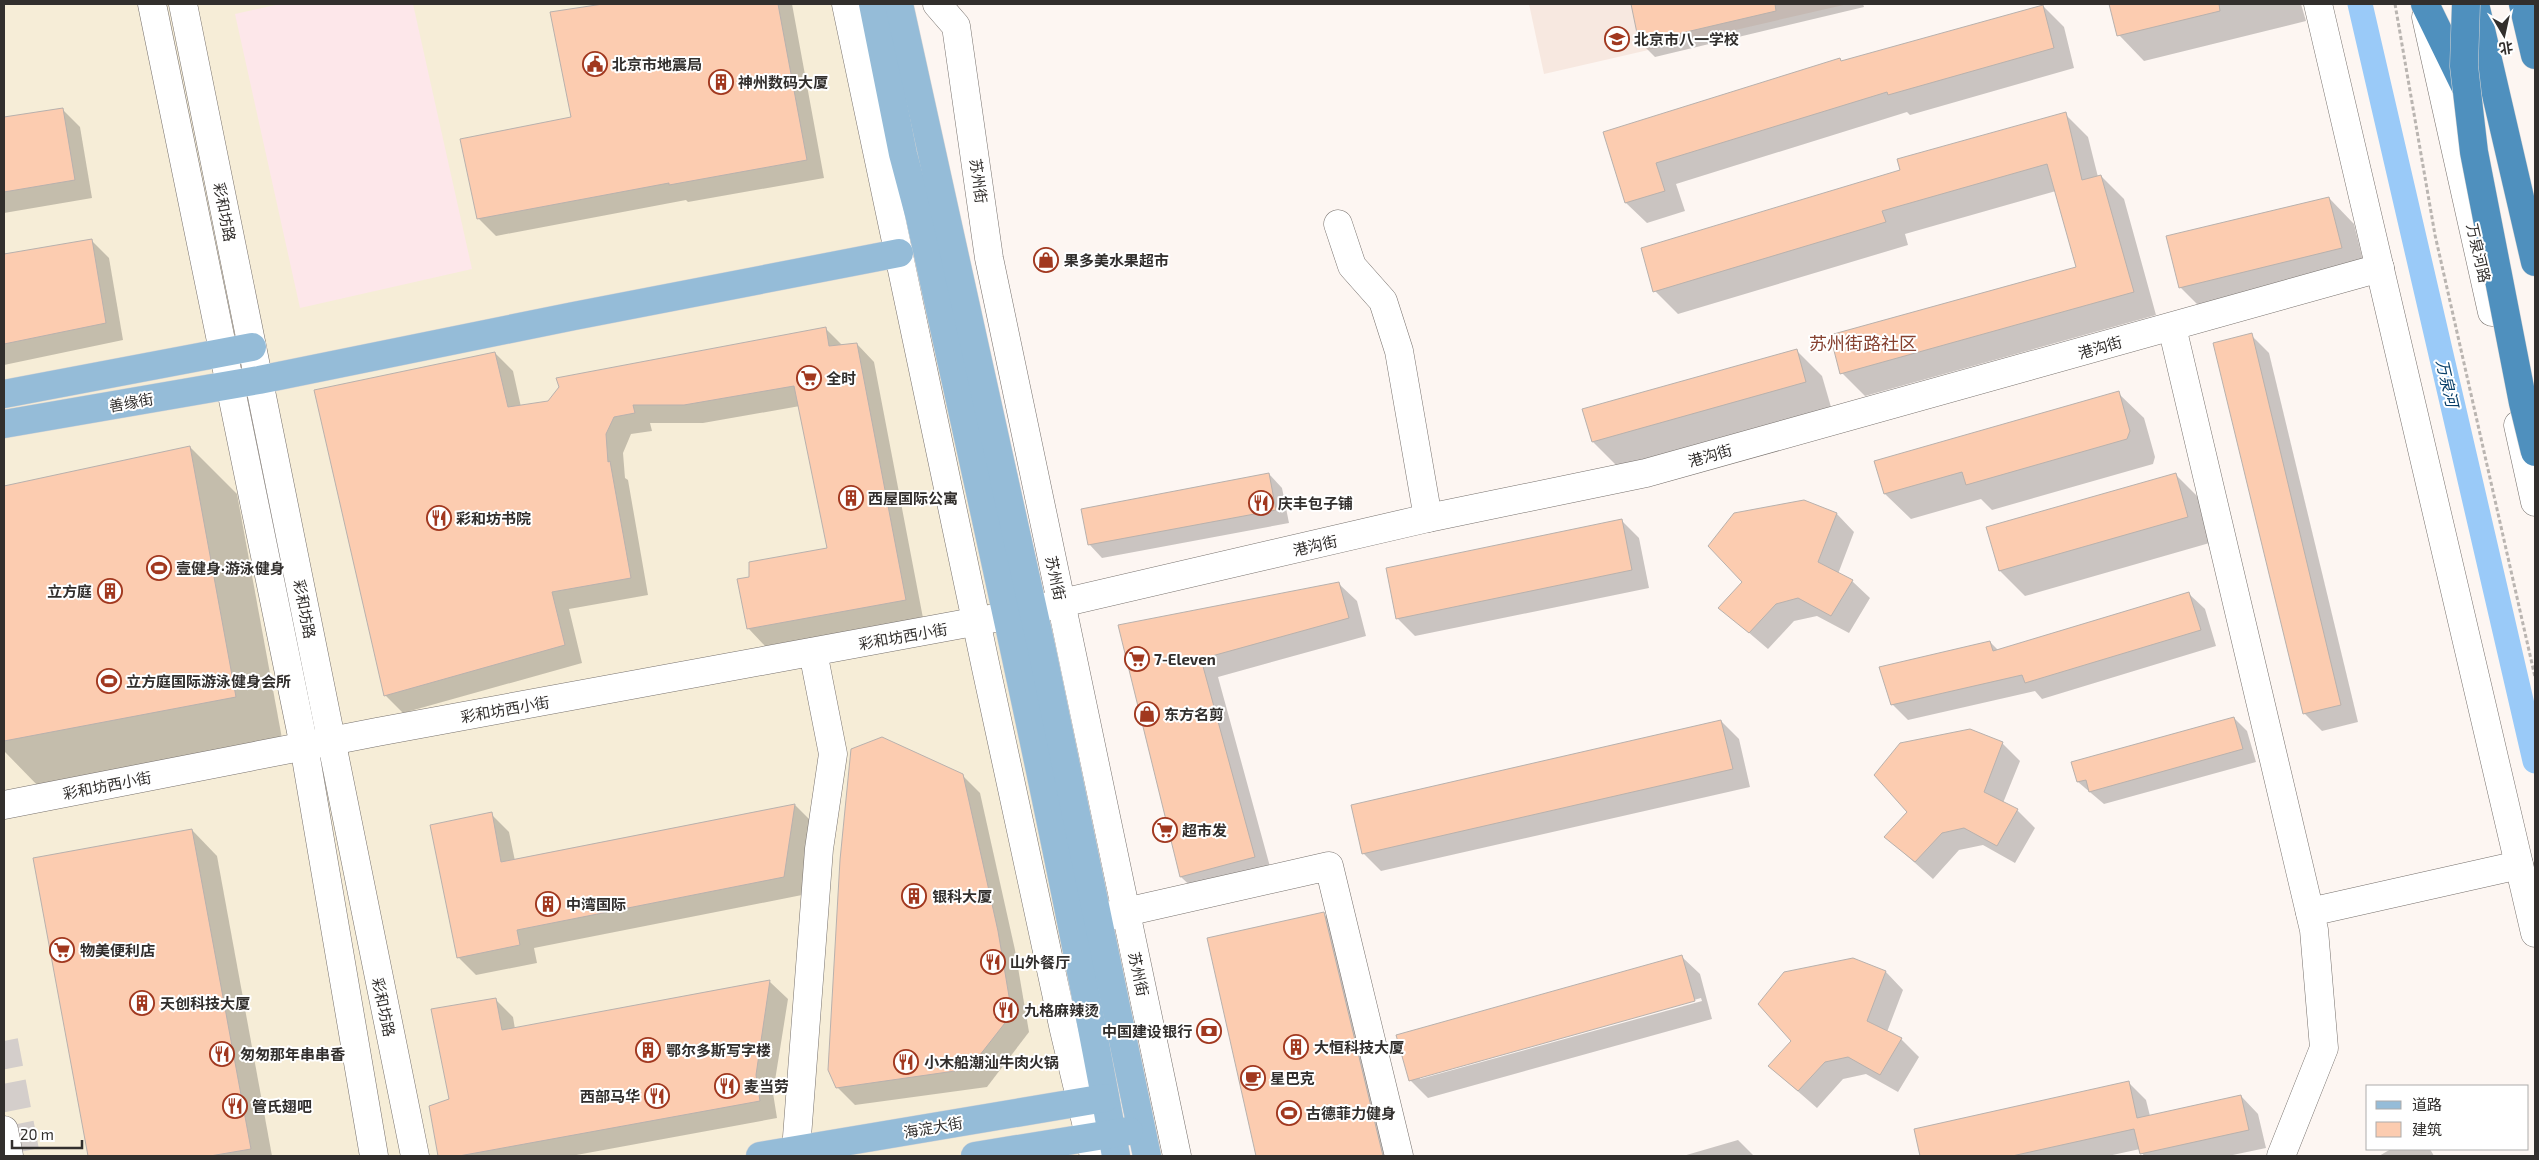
<svg xmlns="http://www.w3.org/2000/svg" width="2539" height="1160" font-family="'Exo 2','Noto Sans SC',sans-serif">
	<style>
		.commercial { fill: #f6edd7 }
		.industrial { fill: #fde7ea }
		.built { fill: #f7e8e0 }
		.shadow { fill: #0003; fill-rule: evenodd }
		.lines { fill: none; stroke-linecap: round; stroke-linejoin: round }
		.canal { stroke: #9acaf8; stroke-width: 25 }
		.building { fill: #fcccb0; stroke: #b8b1ad }
		.minor-tunnel { stroke: #d4cecb; stroke-width: 28; stroke-dasharray: 28 14; stroke-linecap: butt }
		.minor-casing { stroke: #77716d; stroke-width: 29 }
		.major-casing { stroke: #d6d5d5; stroke-width: 29 }
		.highway-casing { stroke: #d6d5d5; stroke-width: 29 }
		.path { stroke: #bab5b1; stroke-width: 3; stroke-dasharray: 4 2.5; stroke-linecap: butt }
		.minor { stroke: #fff; stroke-width: 28 }
		.major { stroke: #95bcd8; stroke-width: 28 }
		.highway { stroke: #4f90be; stroke-width: 28 }
		.highway-bridge-casing { stroke: #d6d5d5; stroke-width: 29; stroke-linecap: butt }
		.highway-bridge { stroke: #4f90be; stroke-width: 28 }
		.labels { text-anchor: middle; dominant-baseline: central; stroke-width: 4; stroke-linejoin: round; paint-order: stroke }
		.poi-label { font-size: 15px; font-weight: bold; fill: #322f2d; stroke: #fff; text-anchor: start }
		.street-label { font-size: 15px; fill: #322f2d; stroke: #fff }
		.water-label { font-size: 16px; font-style: italic; fill: #073e68; stroke: #fff }
		.quarter-label { font-size: 18px; fill: #86402f; stroke: #fff }
	</style>
	<rect width="100%" height="100%" fill="#fdf6f2"/>
	<path class="commercial" d="M 4,4 L 872,4 L 1118,1156 L 4,1156 Z"/>
	<path class="industrial" d="M 280,4 L 413,4 L 472,269 L 300,308 L 235,14 Z"/>
	<path class="built" d="M 1529,4 L 1848,4 L 1544,74 Z"/>
	<g class="shadow">
		<path d="M 611,4 L 792,4 L 824,178 L 688,202 L 686,200 L 496,236 L 478,218 L 573,117 L 551,14 Z"/>
		<path d="M 1632,4 L 1863,4 L 1864,7 L 1655,57 L 1640,42 Z"/>
		<path d="M 2111,4 L 2301,4 L 2306,21 L 2144,61 L 2119,35 Z"/>
		<path d="M 2043,6 L 2064,27 L 2074,68 L 1910,115 L 1907,112 L 1676,184 L 1685,211 L 1647,223 L 1626,203 L 1604,133 L 1840,60 L 1842,62 Z"/>
		<path d="M 62,109 L 80,127 L 92,198 L 4,213 L 4,118 Z"/>
		<path d="M 2065,114 L 2088,137 L 2098,177 L 2101,176 L 2124,199 L 2156,315 L 1865,396 L 1842,373 L 2077,268 L 2056,191 L 1905,234 L 1908,245 L 1678,314 L 1655,291 L 1902,171 Z"/>
		<path d="M 2329,198 L 2354,224 L 2366,273 L 2205,312 L 2180,287 Z"/>
		<path d="M 92,241 L 109,258 L 123,340 L 4,365 L 4,255 Z"/>
		<path d="M 825,328 L 843,346 L 857,344 L 874,362 L 923,618 L 765,646 L 748,628 L 750,578 L 829,549 L 800,406 L 703,423 L 650,423 L 652,431 L 631,434 L 623,453 L 625,478 L 628,480 L 648,595 L 569,609 L 582,663 L 403,713 L 385,695 L 495,353 L 513,371 L 521,407 L 549,402 Z"/>
		<path d="M 2251,335 L 2269,353 L 2358,722 L 2322,731 L 2304,713 Z"/>
		<path d="M 1796,350 L 1822,376 L 1831,407 L 1618,467 L 1593,442 Z"/>
		<path d="M 2118,393 L 2144,418 L 2155,457 L 2153,464 L 1992,510 L 1981,499 L 1911,519 L 1885,494 L 1876,461 Z"/>
		<path d="M 190,447 L 237,494 L 283,744 L 42,790 L 4,751 L 4,487 Z"/>
		<path d="M 1269,474 L 1282,488 L 1289,523 L 1102,558 L 1089,544 Z"/>
		<path d="M 2175,474 L 2201,500 L 2213,542 L 2025,596 L 2000,571 L 1988,528 Z"/>
		<path d="M 1837,514 L 1854,532 L 1838,574 L 1852,581 L 1870,598 L 1849,633 L 1817,616 L 1794,621 L 1768,649 L 1720,608 Z"/>
		<path d="M 1621,520 L 1639,538 L 1649,588 L 1415,636 L 1397,618 Z"/>
		<path d="M 1339,584 L 1357,601 L 1366,636 L 1218,677 L 1272,874 L 1199,894 L 1181,877 L 1119,626 Z"/>
		<path d="M 2188,593 L 2205,609 L 2216,646 L 2042,699 L 2035,691 L 1908,720 L 1892,704 L 1990,642 L 1998,650 Z"/>
		<path d="M 2234,718 L 2247,731 L 2256,762 L 2104,804 L 2078,782 L 2073,763 Z"/>
		<path d="M 1721,721 L 1739,739 L 1750,787 L 1381,871 L 1363,853 Z"/>
		<path d="M 2002,743 L 2020,761 L 2003,803 L 2017,810 L 2035,828 L 2015,863 L 1983,845 L 1959,850 L 1933,879 L 1886,837 Z"/>
		<path d="M 962,775 L 980,793 L 1015,950 L 1029,1032 L 987,1087 L 855,1105 L 837,1087 Z"/>
		<path d="M 795,805 L 813,823 L 802,895 L 534,948 L 537,963 L 476,975 L 458,957 L 491,814 L 509,832 L 515,861 Z"/>
		<path d="M 192,830 L 217,856 L 272,1156 L 89,1156 L 35,859 Z"/>
		<path d="M 1324,914 L 1349,939 L 1402,1156 L 1257,1156 L 1208,939 Z"/>
		<path d="M 1682,957 L 1700,974 L 1712,1019 L 1428,1098 L 1410,1080 ZM 1701,998 L 1702,1001 L 1420,1079 L 1420,1077 Z"/>
		<path d="M 1853,959 L 1886,972 L 1903,990 L 1887,1032 L 1901,1039 L 1919,1057 L 1898,1092 L 1866,1074 L 1843,1079 L 1817,1108 L 1769,1066 L 1792,1041 Z"/>
		<path d="M 770,982 L 788,999 L 773,1093 L 777,1118 L 571,1156 L 440,1156 L 430,1106 L 450,1099 L 495,999 L 513,1017 L 515,1029 Z"/>
		<path d="M 2128,1082 L 2146,1100 L 2150,1116 L 2241,1096 L 2258,1114 L 2266,1148 L 2228,1156 L 2144,1156 L 2140,1149 L 2108,1156 L 1921,1156 L 1915,1129 Z"/>
		<path d="M 1738,1140 L 1754,1156 L 1683,1156 Z"/>
		<path d="M 2391,1149 L 2430,1149 L 2434,1156 L 2379,1156 Z"/>
	</g>
	<g class="lines">
		<path class="canal" d="M 2360,4 L 2535,761"/>
	</g>
	<g class="building">
		<path d="M 603,4 L 778,4 L 807,160 L 669,185 L 669,183 L 477,219 L 460,139 L 571,117 L 550,12 Z"/>
		<path d="M 1631,4 L 1775,4 L 1776,11 L 1639,43 Z"/>
		<path d="M 2109,4 L 2219,4 L 2220,11 L 2117,36 Z"/>
		<path d="M 2043,5 L 2054,48 L 1888,95 L 1887,92 L 1656,163 L 1665,191 L 1625,203 L 1603,132 L 1840,58 L 1841,61 Z"/>
		<path d="M 63,108 L 75,180 L 4,192 L 4,117 Z"/>
		<path d="M 2066,112 L 2082,180 L 2101,175 L 2134,292 L 1840,374 L 1830,335 L 2076,267 L 2047,164 L 1882,211 L 1886,222 L 1653,292 L 1641,248 L 1900,170 L 1897,159 Z"/>
		<path d="M 2329,197 L 2342,248 L 2179,288 L 2166,236 Z"/>
		<path d="M 92,239 L 106,323 L 4,344 L 4,254 Z"/>
		<path d="M 826,327 L 829,346 L 857,343 L 906,600 L 747,629 L 737,579 L 749,577 L 749,562 L 827,548 L 794,386 L 684,405 L 633,405 L 635,413 L 614,417 L 606,434 L 608,462 L 610,461 L 631,578 L 552,592 L 565,645 L 384,696 L 314,390 L 495,352 L 508,407 L 548,401 L 559,387 L 556,378 Z"/>
		<path d="M 2252,333 L 2341,705 L 2303,714 L 2213,343 Z"/>
		<path d="M 1797,349 L 1806,382 L 1592,442 L 1582,409 Z"/>
		<path d="M 2119,391 L 2130,431 L 2127,439 L 1966,485 L 1962,472 L 1884,494 L 1874,461 Z"/>
		<path d="M 190,446 L 236,697 L 4,741 L 4,486 Z"/>
		<path d="M 1269,473 L 1276,510 L 1088,545 L 1081,509 Z"/>
		<path d="M 2176,473 L 2188,517 L 1999,571 L 1986,527 Z"/>
		<path d="M 1804,500 L 1837,513 L 1818,562 L 1853,580 L 1831,616 L 1798,598 L 1776,604 L 1749,633 L 1718,608 L 1742,582 L 1708,546 L 1734,513 Z"/>
		<path d="M 1622,519 L 1632,570 L 1396,619 L 1386,568 Z"/>
		<path d="M 1339,582 L 1349,618 L 1201,659 L 1255,857 L 1180,877 L 1118,625 Z"/>
		<path d="M 2189,592 L 2201,630 L 2025,683 L 2022,675 L 1891,705 L 1879,667 L 1990,641 L 1993,651 Z"/>
		<path d="M 2234,717 L 2243,749 L 2089,792 L 2086,780 L 2077,782 L 2071,762 Z"/>
		<path d="M 1721,720 L 1733,769 L 1362,854 L 1351,805 Z"/>
		<path d="M 1970,729 L 2003,742 L 1984,792 L 2018,809 L 1997,846 L 1964,828 L 1942,833 L 1915,862 L 1884,837 L 1907,812 L 1874,775 L 1900,743 Z"/>
		<path d="M 882,737 L 963,774 L 998,931 L 1012,1014 L 969,1069 L 836,1088 L 828,1070 L 840,860 L 851,749 Z"/>
		<path d="M 795,804 L 784,877 L 517,930 L 520,945 L 457,958 L 430,825 L 492,812 L 501,862 Z"/>
		<path d="M 192,829 L 251,1149 L 210,1156 L 88,1156 L 33,858 Z"/>
		<path d="M 1324,912 L 1383,1156 L 1256,1156 L 1207,938 Z"/>
		<path d="M 1682,955 L 1695,1001 L 1409,1081 L 1396,1035 Z"/>
		<path d="M 1853,958 L 1886,971 L 1867,1021 L 1902,1038 L 1880,1075 L 1848,1057 L 1825,1062 L 1798,1091 L 1768,1066 L 1791,1041 L 1758,1004 L 1784,972 Z"/>
		<path d="M 770,980 L 756,1075 L 760,1101 L 459,1156 L 438,1156 L 429,1106 L 449,1099 L 431,1009 L 496,998 L 502,1030 Z"/>
		<path d="M 2129,1081 L 2137,1118 L 2241,1095 L 2249,1130 L 2140,1154 L 2134,1129 L 2012,1156 L 1920,1156 L 1914,1129 Z"/>
	</g>
	<g class="lines">
		<path class="minor-tunnel" d="M 4,1041 L 26,1156"/>
		<defs>
			<g id="minor">
				<path d="M 152,4 L 304,746 L 374,1156"/>
				<path d="M 183,4 L 415,1156"/>
				<path d="M 846,4 L 986,668 L 1064,1030 L 1094,1156"/>
				<path d="M 937,4 L 956,26 L 989,258 L 1177,1156"/>
				<path d="M 2318,4 L 2535,933"/>
				<path d="M 2426,17 L 2492,312"/>
				<path d="M 1338,224 L 1352,266 L 1383,301 L 1399,351 L 1428,518"/>
				<path d="M 2172,327 L 2314,930 L 2324,1048 L 2281,1156"/>
				<path d="M 2518,425 L 2535,502"/>
				<path d="M 4,805 L 377,732 L 1006,616 L 1428,518 L 1646,473 L 2380,268"/>
				<path d="M 2310,912 L 2519,865"/>
				<path d="M 1108,916 L 1329,866 L 1399,1156"/>
				<path d="M 4,1130 L 9,1156"/>
				<path d="M 796,1150 L 819,849 L 833,754 L 813,652"/>
			</g>
			<g id="major">
				<path d="M 873,4 L 903,154 L 920,218 C 988,530 1059,842 1116,1156"/>
				<path d="M 899,4 L 1043,655 L 1147,1156"/>
				<path d="M 4,394 L 252,347"/>
				<path d="M 4,424 L 259,380 L 574,316 L 899,253"/>
				<path d="M 760,1156 L 1105,1098"/>
				<path d="M 975,1156 L 1129,1131"/>
			</g>
			<g id="highway">
				<path d="M 2425,4 L 2467,90"/>
				<path d="M 2475,4 L 2535,262"/>
				<path d="M 2523,4 L 2535,55"/>
			</g>
		</defs>
		<use href="#minor" class="minor-casing"/>
		<use href="#major" class="major-casing"/>
		<use href="#highway" class="highway-casing"/>
		<path class="path" d="M 2395,4 L 2435,235 L 2535,677"/>
		<use href="#minor" class="minor"/>
		<use href="#major" class="major"/>
		<use href="#highway" class="highway"/>
		<defs>
			<path id="highway-bridge" d="M 2466,4 L 2464,66 L 2474,152 L 2523,403 L 2535,452"/>
		</defs>
		<use href="#highway-bridge" class="highway-bridge-casing"/>
		<use href="#highway-bridge" class="highway-bridge"/>
	</g>
	<defs>
		<symbol id="school-ring" viewBox="-11 -11 22 22"><circle r="9.5" fill="#fff" stroke="#a1381f" stroke-width="1.5"/><path d="M0-5L7-2L0 1L-7-2ZM-4 1L0 2.5L4 1V4Q0 6-4 4Z" fill="#a1381f"/></symbol>
		<symbol id="civic-ring" viewBox="-11 -11 22 22"><circle r="9.5" fill="#fff" stroke="#a1381f" stroke-width="1.5"/><path d="M-.6-6.5H3V-4.5H.6V-3L4-1V1h2V6H-6V1h2V-1L-.6-3ZM-1.2 2.5V6h2.4V2.5Z" fill="#a1381f"/></symbol>
		<symbol id="building-ring" viewBox="-11 -11 22 22"><circle r="9.5" fill="#fff" stroke="#a1381f" stroke-width="1.5"/><path d="M-4-6H4V6H1V3H-1V6H-4ZM-2.5-4.3h1.7v1.8h-1.7ZM.8-4.3h1.7v1.8H.8ZM-2.5-1h1.7V.8h-1.7ZM.8-1h1.7V.8H.8Z" fill="#a1381f"/></symbol>
		<symbol id="shop-ring" viewBox="-11 -11 22 22"><circle r="9.5" fill="#fff" stroke="#a1381f" stroke-width="1.5"/><path d="M-5-2.5h2.3a2.7 3.5 0 0 1 5.4 0H5L5.5 6h-11ZM-1.5-2.5h3a1.5 2.3 0 0 0-3 0Z" fill="#a1381f"/></symbol>
		<symbol id="supermarket-ring" viewBox="-11 -11 22 22"><circle r="9.5" fill="#fff" stroke="#a1381f" stroke-width="1.5"/><path d="M-6-5.5h2.5l.6 2H6L4.5 2H-2.5L-4.4-4H-6ZM-1.5 3.2a1.3 1.3 0 1 0 .1 0ZM3 3.2a1.3 1.3 0 1 0 .1 0Z" fill="#a1381f"/></symbol>
		<symbol id="restaurant-ring" viewBox="-11 -11 22 22"><circle r="9.5" fill="#fff" stroke="#a1381f" stroke-width="1.5"/><path d="M-5-6h1v4h1v-4h1v4h1v-4h1v5L-1.5 .5V6h-2V.5L-5-1ZM5-6V6H3V1.5H1.5Q1.5-4 5-6Z" fill="#a1381f"/></symbol>
		<symbol id="stadium-ring" viewBox="-11 -11 22 22"><circle r="9.5" fill="#fff" stroke="#a1381f" stroke-width="1.5"/><path d="M0-5a6.5 5 0 1 0 0 10a6.5 5 0 1 0 0-10ZM-3.5-1.8h7v3.6h-7Z" fill="#a1381f"/></symbol>
		<symbol id="bank-ring" viewBox="-11 -11 22 22"><circle r="9.5" fill="#fff" stroke="#a1381f" stroke-width="1.5"/><path d="M-6-4H6V4H-6ZM0-2.3a2.3 2.3 0 1 0 0 4.6a2.3 2.3 0 1 0 0-4.6Z" fill="#a1381f"/></symbol>
		<symbol id="cafe-ring" viewBox="-11 -11 22 22"><circle r="9.5" fill="#fff" stroke="#a1381f" stroke-width="1.5"/><path d="M-5.5-4.5H6V0H3Q3 3.5 0 3.5H-2.5Q-5.5 3.5-5.5 0ZM3-3.2v2h1.7v-2ZM-6 4.5H4V6H-6Z" fill="#a1381f"/></symbol>
	</defs>
	<g fill-rule="evenodd">
		<use href="#school-ring" x="1603" y="25" width="28" height="28"/>
		<use href="#civic-ring" x="581" y="50" width="28" height="28"/>
		<use href="#building-ring" x="707" y="68" width="28" height="28"/>
		<use href="#shop-ring" x="1032" y="246" width="28" height="28"/>
		<use href="#supermarket-ring" x="795" y="364" width="28" height="28"/>
		<use href="#building-ring" x="837" y="484" width="28" height="28"/>
		<use href="#restaurant-ring" x="1247" y="489" width="28" height="28"/>
		<use href="#restaurant-ring" x="425" y="504" width="28" height="28"/>
		<use href="#stadium-ring" x="145" y="554" width="28" height="28"/>
		<use href="#building-ring" x="96" y="577" width="28" height="28"/>
		<use href="#supermarket-ring" x="1123" y="645" width="28" height="28"/>
		<use href="#stadium-ring" x="95" y="667" width="28" height="28"/>
		<use href="#shop-ring" x="1133" y="700" width="28" height="28"/>
		<use href="#supermarket-ring" x="1151" y="816" width="28" height="28"/>
		<use href="#building-ring" x="900" y="882" width="28" height="28"/>
		<use href="#building-ring" x="534" y="890" width="28" height="28"/>
		<use href="#supermarket-ring" x="48" y="936" width="28" height="28"/>
		<use href="#restaurant-ring" x="979" y="948" width="28" height="28"/>
		<use href="#building-ring" x="128" y="989" width="28" height="28"/>
		<use href="#restaurant-ring" x="992" y="996" width="28" height="28"/>
		<use href="#bank-ring" x="1195" y="1017" width="28" height="28"/>
		<use href="#building-ring" x="1282" y="1033" width="28" height="28"/>
		<use href="#building-ring" x="634" y="1036" width="28" height="28"/>
		<use href="#restaurant-ring" x="208" y="1040" width="28" height="28"/>
		<use href="#restaurant-ring" x="892" y="1048" width="28" height="28"/>
		<use href="#cafe-ring" x="1239" y="1064" width="28" height="28"/>
		<use href="#restaurant-ring" x="713" y="1072" width="28" height="28"/>
		<use href="#restaurant-ring" x="643" y="1082" width="28" height="28"/>
		<use href="#restaurant-ring" x="221" y="1092" width="28" height="28"/>
		<use href="#stadium-ring" x="1275" y="1099" width="28" height="28"/>
	</g>
	<g class="labels">
		<g class="poi-label">
			<text x="1634" y="39">北京市八一学校</text>
			<text x="612" y="64">北京市地震局</text>
			<text x="738" y="82">神州数码大厦</text>
			<text x="1064" y="260">果多美水果超市</text>
			<text x="826" y="378">全时</text>
			<text x="868" y="498">西屋国际公寓</text>
			<text x="1278" y="503">庆丰包子铺</text>
			<text x="456" y="518">彩和坊书院</text>
			<text x="176" y="568">壹健身·游泳健身</text>
			<text x="92" y="591" text-anchor="end">立方庭</text>
			<text x="1154" y="659">7-Eleven</text>
			<text x="126" y="681">立方庭国际游泳健身会所</text>
			<text x="1164" y="714">东方名剪</text>
			<text x="1182" y="830">超市发</text>
			<text x="932" y="896">银科大厦</text>
			<text x="566" y="904">中湾国际</text>
			<text x="80" y="950">物美便利店</text>
			<text x="1010" y="962">山外餐厅</text>
			<text x="160" y="1003">天创科技大厦</text>
			<text x="1024" y="1010">九格麻辣烫</text>
			<text x="1192" y="1031" text-anchor="end">中国建设银行</text>
			<text x="1314" y="1047">大恒科技大厦</text>
			<text x="666" y="1050">鄂尔多斯写字楼</text>
			<text x="240" y="1054">匆匆那年串串香</text>
			<text x="924" y="1062">小木船潮汕牛肉火锅</text>
			<text x="1270" y="1078">星巴克</text>
			<text x="744" y="1086">麦当劳</text>
			<text x="640" y="1096" text-anchor="end">西部马华</text>
			<text x="252" y="1106">管氏翅吧</text>
			<text x="1306" y="1113">古德菲力健身</text>
		</g>
		<g class="street-label">
			<text transform="translate(979 181) rotate(82)">苏州街</text>
			<text transform="translate(225 212) rotate(79)">彩和坊路</text>
			<text transform="translate(2479 253) rotate(77)">万泉河路</text>
			<text transform="translate(2100 347) rotate(-16)">港沟街</text>
			<text transform="translate(131 402) rotate(-10)">善缘街</text>
			<text transform="translate(1710 455) rotate(-16)">港沟街</text>
			<text transform="translate(1315 545) rotate(-13)">港沟街</text>
			<text transform="translate(1056 578) rotate(78)">苏州街</text>
			<text transform="translate(305 609) rotate(79)">彩和坊路</text>
			<text transform="translate(903 636) rotate(-10)">彩和坊西小街</text>
			<text transform="translate(505 709) rotate(-10)">彩和坊西小街</text>
			<text transform="translate(107 785) rotate(-11)">彩和坊西小街</text>
			<text transform="translate(1139 974) rotate(78)">苏州街</text>
			<text transform="translate(384 1007) rotate(78)">彩和坊路</text>
			<text transform="translate(933 1127) rotate(-10)">海淀大街</text>
		</g>
		<g class="water-label">
			<text transform="translate(2448 383) rotate(77)">万泉河</text>
		</g>
		<g class="quarter-label">
			<text x="1863" y="343">苏州街路社区</text>
		</g>
	</g>
	<rect width="2539" height="1160" fill="none" stroke="#322f2d" stroke-width="10"/>
	<rect x="2366" y="1085" width="162" height="65" fill="#ffffff" stroke="#adacab"/>
	<rect x="2376" y="1101" width="25" height="8" fill="#95bcd8" stroke="#adacab"/>
	<text x="2412" y="1110" font-size="15" fill="#322f2d">道路</text>
	<rect x="2376" y="1122" width="25" height="15" fill="#fcccb0" stroke="#adacab"/>
	<text x="2412" y="1135" font-size="15" fill="#322f2d">建筑</text>
	<g transform="translate(2504 35) rotate(171)" stroke="#ffffff" stroke-width="4" paint-order="stroke">
	<path d="M0-4L9 19L0 12L-9 19Z" fill="#322f2d"/>
	<text y="-8" font-size="14" font-weight="bold" text-anchor="middle" fill="#322f2d">北</text>
	</g>
	<path d="M12 1140v8h70v-8" fill="none" stroke="#322f2d" stroke-width="2.5"/>
	<text x="20" y="1140" font-size="15" fill="#322f2d" stroke="#ffffff" stroke-width="4" paint-order="stroke">20 m</text>
</svg>
